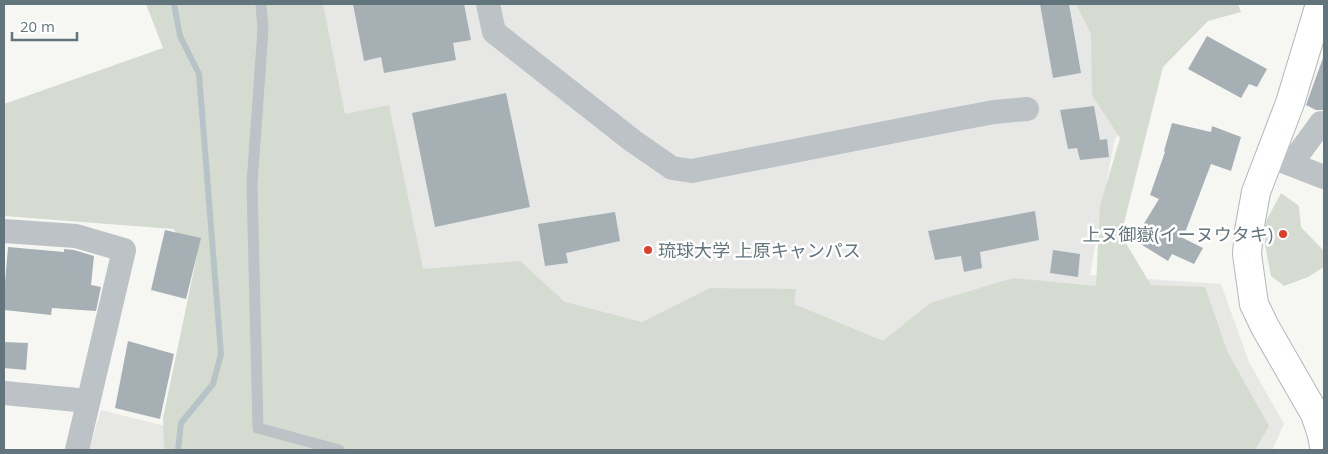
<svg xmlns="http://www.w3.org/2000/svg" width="1328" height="454" font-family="'Open Sans','Noto Sans JP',sans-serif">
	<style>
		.built { fill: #e7e7e6 }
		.green { fill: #d6dbd2 }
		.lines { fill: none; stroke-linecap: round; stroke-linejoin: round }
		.stream { stroke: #b6c4c7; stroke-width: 6 }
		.building { fill: #a6b0b4 }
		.secondary-casing { stroke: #b1b8bb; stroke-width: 30 }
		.lane { stroke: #bcc2c5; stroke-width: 11 }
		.street { stroke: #bcc2c5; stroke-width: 24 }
		.secondary { stroke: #fff; stroke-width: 28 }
		.poi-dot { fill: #dd3f2b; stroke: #fff; stroke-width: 2 }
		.labels { text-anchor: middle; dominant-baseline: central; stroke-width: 5; stroke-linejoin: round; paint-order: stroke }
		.poi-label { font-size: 18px; fill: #62757d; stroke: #fff; text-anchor: end }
	</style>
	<rect width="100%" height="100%" fill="#f6f6f3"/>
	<path class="built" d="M 152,4 L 1225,4 L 1163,45 L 1114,142 L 1090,275 L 1221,284 L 1249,362 L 1284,424 L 1272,450 L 89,450 L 101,410 L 169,427 L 206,225 L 174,56 Z"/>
	<g class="green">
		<path d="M 146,4 L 323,4 L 345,114 L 389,105 L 423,269 L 520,261 L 565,302 L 642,322 L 710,288 L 796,289 L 794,304 L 883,341 L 930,303 L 1013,278 L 1096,286 L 1100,206 L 1120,138 L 1092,95 L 1091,34 L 1076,4 L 1238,4 L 1241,12 L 1208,21 L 1163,67 L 1121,235 L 1151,285 L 1205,287 L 1228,353 L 1269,426 L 1255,450 L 164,450 L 163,418 L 197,255 L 173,229 L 4,216 L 4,104 L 163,48 Z"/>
		<path d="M 1281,193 L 1299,206 L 1301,227 L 1324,251 L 1324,267 L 1308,277 L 1284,286 L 1271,276 L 1265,245 L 1265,223 Z"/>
	</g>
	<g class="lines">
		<path class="stream" d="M 174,4 L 180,36 L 199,74 L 221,354 L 213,384 L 181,423 L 178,450"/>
	</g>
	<g class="building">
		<path d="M 353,4 L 464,4 L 471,40 L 453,43 L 456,60 L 384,73 L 381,57 L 364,61 Z"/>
		<path d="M 1040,4 L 1069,4 L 1081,73 L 1053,78 Z"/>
		<path d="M 1207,36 L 1267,69 L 1257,87 L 1249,84 L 1241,98 L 1188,69 Z"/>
		<path d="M 1323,58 L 1324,59 L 1324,110 L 1316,110 L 1306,105 Z"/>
		<path d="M 506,93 L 530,207 L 435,227 L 412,113 Z"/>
		<path d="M 1094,106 L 1100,140 L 1107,139 L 1109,157 L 1080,160 L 1077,148 L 1068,149 L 1060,110 Z"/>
		<path d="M 1172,123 L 1211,132 L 1212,126 L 1241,137 L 1231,171 L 1211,164 L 1186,230 L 1181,237 L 1203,248 L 1194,264 L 1172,254 L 1168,261 L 1134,240 L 1159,199 L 1150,195 L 1165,152 L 1164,151 Z"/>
		<path d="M 1035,211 L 1039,240 L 980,252 L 982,268 L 964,272 L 961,256 L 935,260 L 928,231 Z"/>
		<path d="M 615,212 L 620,241 L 566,253 L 568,263 L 545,266 L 538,224 Z"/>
		<path d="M 165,230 L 201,238 L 186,299 L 151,290 Z"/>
		<path d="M 8,247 L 64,252 L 64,249 L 74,250 L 94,256 L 91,285 L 101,287 L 96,311 L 52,308 L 51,315 L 4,310 L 4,295 Z"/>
		<path d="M 1053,250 L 1080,254 L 1078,277 L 1050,273 Z"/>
		<path d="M 128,341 L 174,354 L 160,419 L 115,408 Z"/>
		<path d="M 4,342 L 28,343 L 26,370 L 4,368 Z"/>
	</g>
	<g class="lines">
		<defs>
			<path id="secondary" d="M 1320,4 L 1290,103 L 1256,192 L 1249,231 L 1247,254 L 1254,304 L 1265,327 L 1315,414 L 1322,435 L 1324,446"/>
		</defs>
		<use href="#secondary" class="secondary-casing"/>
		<path class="lane" d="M 261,4 L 263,29 L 252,184 L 258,428 L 339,450"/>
		<g class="street">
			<path d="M 488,4 L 494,32 L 633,141 L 672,168 L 692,171 L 946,121 L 994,112 L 1027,109"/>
			<path d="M 1270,156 L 1324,177"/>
			<path d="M 1291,164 L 1321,123"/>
			<path d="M 4,231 L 76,236 L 124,250 L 77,450"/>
			<path d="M 4,393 L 88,401"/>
		</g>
		<use href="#secondary" class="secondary"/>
	</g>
	<g class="poi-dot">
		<circle cx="1283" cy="234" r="5"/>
		<circle cx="648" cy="250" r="5"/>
	</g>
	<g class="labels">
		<g class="poi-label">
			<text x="1273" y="234">上ヌ御嶽(イーヌウタキ)</text>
			<text x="658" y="250" text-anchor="start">琉球大学 上原キャンパス</text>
		</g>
	</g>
	<rect width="1328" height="454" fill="none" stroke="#62757d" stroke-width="10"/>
	<path d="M12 32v8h65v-8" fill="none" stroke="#62757d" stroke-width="2.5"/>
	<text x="20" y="32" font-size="15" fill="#62757d" stroke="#ffffff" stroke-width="4" paint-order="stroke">20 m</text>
</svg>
